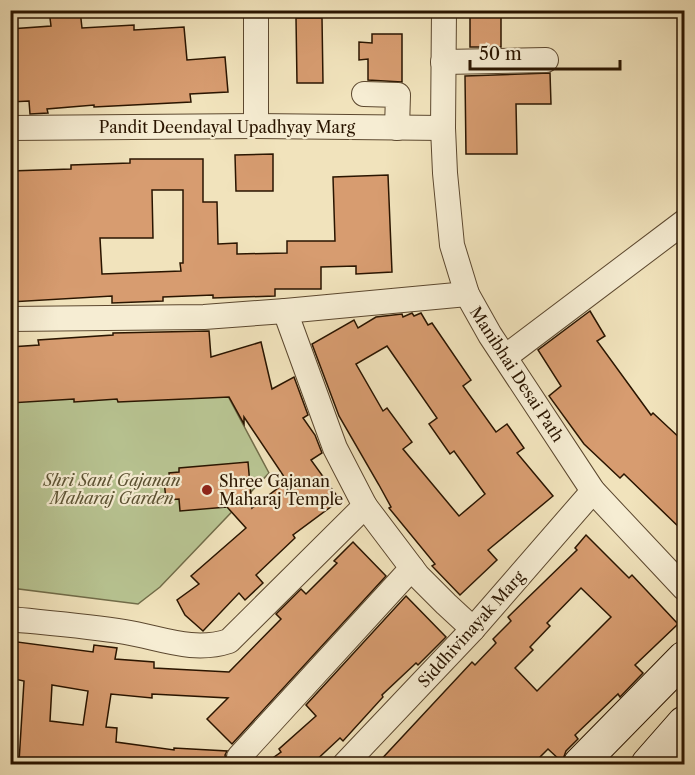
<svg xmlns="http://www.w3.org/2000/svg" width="695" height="775" font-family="'Libre Caslon Text',serif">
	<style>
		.green { fill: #b8c492; stroke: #716c49; stroke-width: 1.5 }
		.building { fill: #d79c70; stroke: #2a1500; stroke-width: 1.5; fill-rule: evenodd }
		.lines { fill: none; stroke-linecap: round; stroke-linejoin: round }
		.minor-casing { stroke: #5c482f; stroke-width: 26 }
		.secondary-casing { stroke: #2a1500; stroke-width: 35 }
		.minor { stroke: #f6edd3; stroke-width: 24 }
		.secondary { stroke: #f6edd3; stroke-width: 33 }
		.poi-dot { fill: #8f2418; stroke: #f6edd3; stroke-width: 2 }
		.labels { text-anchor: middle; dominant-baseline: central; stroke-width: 4.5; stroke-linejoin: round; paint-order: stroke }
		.street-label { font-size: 16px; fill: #2a1500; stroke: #f6edd3 }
		.park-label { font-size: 16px; font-style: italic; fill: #5c5233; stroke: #f6edd3 }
		.poi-label { font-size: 16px; fill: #2a1500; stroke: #f6edd3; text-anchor: start }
	</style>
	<rect width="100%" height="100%" fill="#f1e3bc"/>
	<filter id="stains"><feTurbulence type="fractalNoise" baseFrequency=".00333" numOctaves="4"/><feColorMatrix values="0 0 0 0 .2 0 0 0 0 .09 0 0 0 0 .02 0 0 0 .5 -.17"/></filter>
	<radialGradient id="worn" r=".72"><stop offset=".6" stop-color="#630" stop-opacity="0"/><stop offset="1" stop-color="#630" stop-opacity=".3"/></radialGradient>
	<path class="green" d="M 222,385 L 269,473 L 160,587 L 138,604 L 11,588 L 11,388 Z"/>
	<g class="building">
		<path d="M 49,10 L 80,10 L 82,28 L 134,25 L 134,30 L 184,27 L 187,60 L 225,57 L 228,92 L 190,94 L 191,102 L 94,107 L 94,105 L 47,109 L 48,113 L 30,114 L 29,101 L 10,102 L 10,29 L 51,26 Z"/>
		<rect x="470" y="12" width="31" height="35"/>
		<path d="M 296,18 L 322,18 L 323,83 L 297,83 Z"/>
		<path d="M 372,34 L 402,34 L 402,82 L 368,80 L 368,59 L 359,60 L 359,42 L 372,43 Z"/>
		<path d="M 550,73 L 551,104 L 516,104 L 517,154 L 466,154 L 465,76 Z"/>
		<path d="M 273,154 L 273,191 L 236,191 L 235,155 Z"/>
		<path d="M 130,159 L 203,159 L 203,202 L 217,202 L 218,244 L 237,243 L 237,254 L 287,253 L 287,241 L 335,241 L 333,177 L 388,175 L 392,272 L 356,274 L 356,266 L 321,267 L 321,289 L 275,289 L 275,296 L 213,298 L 213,295 L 163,297 L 163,301 L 112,303 L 112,296 L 10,302 L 10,171 L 71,169 L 71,165 L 130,163 ZM 152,190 L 183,190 L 183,263 L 180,263 L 181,271 L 102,274 L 100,238 L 153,238 Z"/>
		<path d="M 590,311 L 605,336 L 597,341 L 651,415 L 653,413 L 684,442 L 684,532 L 624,474 L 620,478 L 584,444 L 549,396 L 561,386 L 538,350 Z"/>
		<path d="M 412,313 L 414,316 L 421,313 L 428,325 L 432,323 L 471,380 L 463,386 L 496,432 L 507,424 L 524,448 L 517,453 L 553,496 L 488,550 L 497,560 L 460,595 L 432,566 L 435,564 L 389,508 L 391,507 L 379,485 L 339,416 L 312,344 L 354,320 L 358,328 L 376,317 L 402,314 L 403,317 ZM 387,346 L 437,418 L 429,424 L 450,454 L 454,451 L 485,494 L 459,516 L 403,449 L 412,442 L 387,408 L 383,411 L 356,364 Z"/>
		<path d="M 209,331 L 211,357 L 261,342 L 272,389 L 294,377 L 308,415 L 303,418 L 315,435 L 322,453 L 311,460 L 340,500 L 293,535 L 295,538 L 256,575 L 263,583 L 245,600 L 239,593 L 203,631 L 185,615 L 177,600 L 199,584 L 191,576 L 246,528 L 227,507 L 180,511 L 179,499 L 166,500 L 164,480 L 170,480 L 169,473 L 179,472 L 179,468 L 248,462 L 252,508 L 287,481 L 244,417 L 244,424 L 229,397 L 118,402 L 117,399 L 74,402 L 74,399 L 10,403 L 10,347 L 39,345 L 38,340 L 113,335 L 113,333 Z"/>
		<path d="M 586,535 L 629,578 L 632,575 L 678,624 L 635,665 L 643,673 L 620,697 L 618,694 L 575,735 L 578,739 L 566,751 L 562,762 L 548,749 L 532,765 L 376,765 L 472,662 L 475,665 L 496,643 L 493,639 L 511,621 L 508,617 L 577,550 L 575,548 ZM 581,588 L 611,617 L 537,691 L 515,668 L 533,650 L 530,647 L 550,626 L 547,623 Z"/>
		<path d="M 353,542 L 386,576 L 232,744 L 207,719 L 228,698 L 152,694 L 152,698 L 111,694 L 106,727 L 117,728 L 116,742 L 174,750 L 174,748 L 227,751 L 225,755 L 227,765 L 49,765 L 19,762 L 24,681 L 10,678 L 10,641 L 93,652 L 94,645 L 117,648 L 115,659 L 154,662 L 154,668 L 229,672 L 281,619 L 276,614 L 301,589 L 306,594 L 337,563 L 334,561 ZM 52,685 L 88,691 L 83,725 L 50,721 Z"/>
		<path d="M 406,596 L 446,637 L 418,665 L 416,663 L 382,695 L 383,697 L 343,741 L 340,738 L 311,765 L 263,765 L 281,752 L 279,749 L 316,716 L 306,705 Z"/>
	</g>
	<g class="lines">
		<defs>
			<g id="minor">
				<path d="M 444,10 L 443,128 L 445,173 L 452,245 L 467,294 L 490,335 L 593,491 L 684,588"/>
				<path d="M 443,62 L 546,60"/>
				<path d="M 364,94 L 398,95 L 397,128"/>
				<path d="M 256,126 L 256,10"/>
				<path d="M 10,128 L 256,126 L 443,128"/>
				<path d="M 285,311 L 335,448 L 365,506 L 418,576 L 446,604 L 473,629"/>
				<path d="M 10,319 L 204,317 L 285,311 L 467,294"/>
				<path d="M 505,357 L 684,222"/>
				<path d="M 10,619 C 49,623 87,626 125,632 C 161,638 193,653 229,641 L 365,506"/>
				<path d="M 239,757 L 412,568"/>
				<path d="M 345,764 L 473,629 L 593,491"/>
			</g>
			<g id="secondary">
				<path d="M 580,764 L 684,658"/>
				<path d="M 648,764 L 684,723"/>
			</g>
		</defs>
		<use href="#minor" class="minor-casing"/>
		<use href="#secondary" class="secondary-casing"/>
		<use href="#minor" class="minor"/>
		<use href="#secondary" class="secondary"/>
	</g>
	<circle class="poi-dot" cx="207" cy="490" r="6"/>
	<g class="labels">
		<g class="street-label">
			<text x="227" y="127">Pandit Deendayal Upadhyay Marg</text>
			<text transform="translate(517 374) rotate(57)">Manibhai Desai Path</text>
			<text transform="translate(471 629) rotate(-48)">Siddhivinayak Marg</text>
		</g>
		<g class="park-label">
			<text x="112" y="480">Shri Sant Gajanan<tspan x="112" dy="18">Maharaj Garden</tspan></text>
		</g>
		<g class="poi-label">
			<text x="219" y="481">Shree Gajanan<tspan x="219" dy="18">Maharaj Temple</tspan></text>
		</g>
	</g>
	<rect width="695" height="775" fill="none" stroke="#f1e3bc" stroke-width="36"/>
	<rect x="12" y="12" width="671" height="751" fill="none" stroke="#2a1500" stroke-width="3"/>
	<rect x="18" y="18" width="659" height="739" fill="none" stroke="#2a1500" stroke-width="1.5"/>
	<path d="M470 60v9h150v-9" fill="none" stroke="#2a1500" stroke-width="3"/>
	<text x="479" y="60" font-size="18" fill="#2a1500" stroke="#f6edd3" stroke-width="4.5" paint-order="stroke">50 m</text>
	<rect width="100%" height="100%" filter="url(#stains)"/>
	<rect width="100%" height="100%" fill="url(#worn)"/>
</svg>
